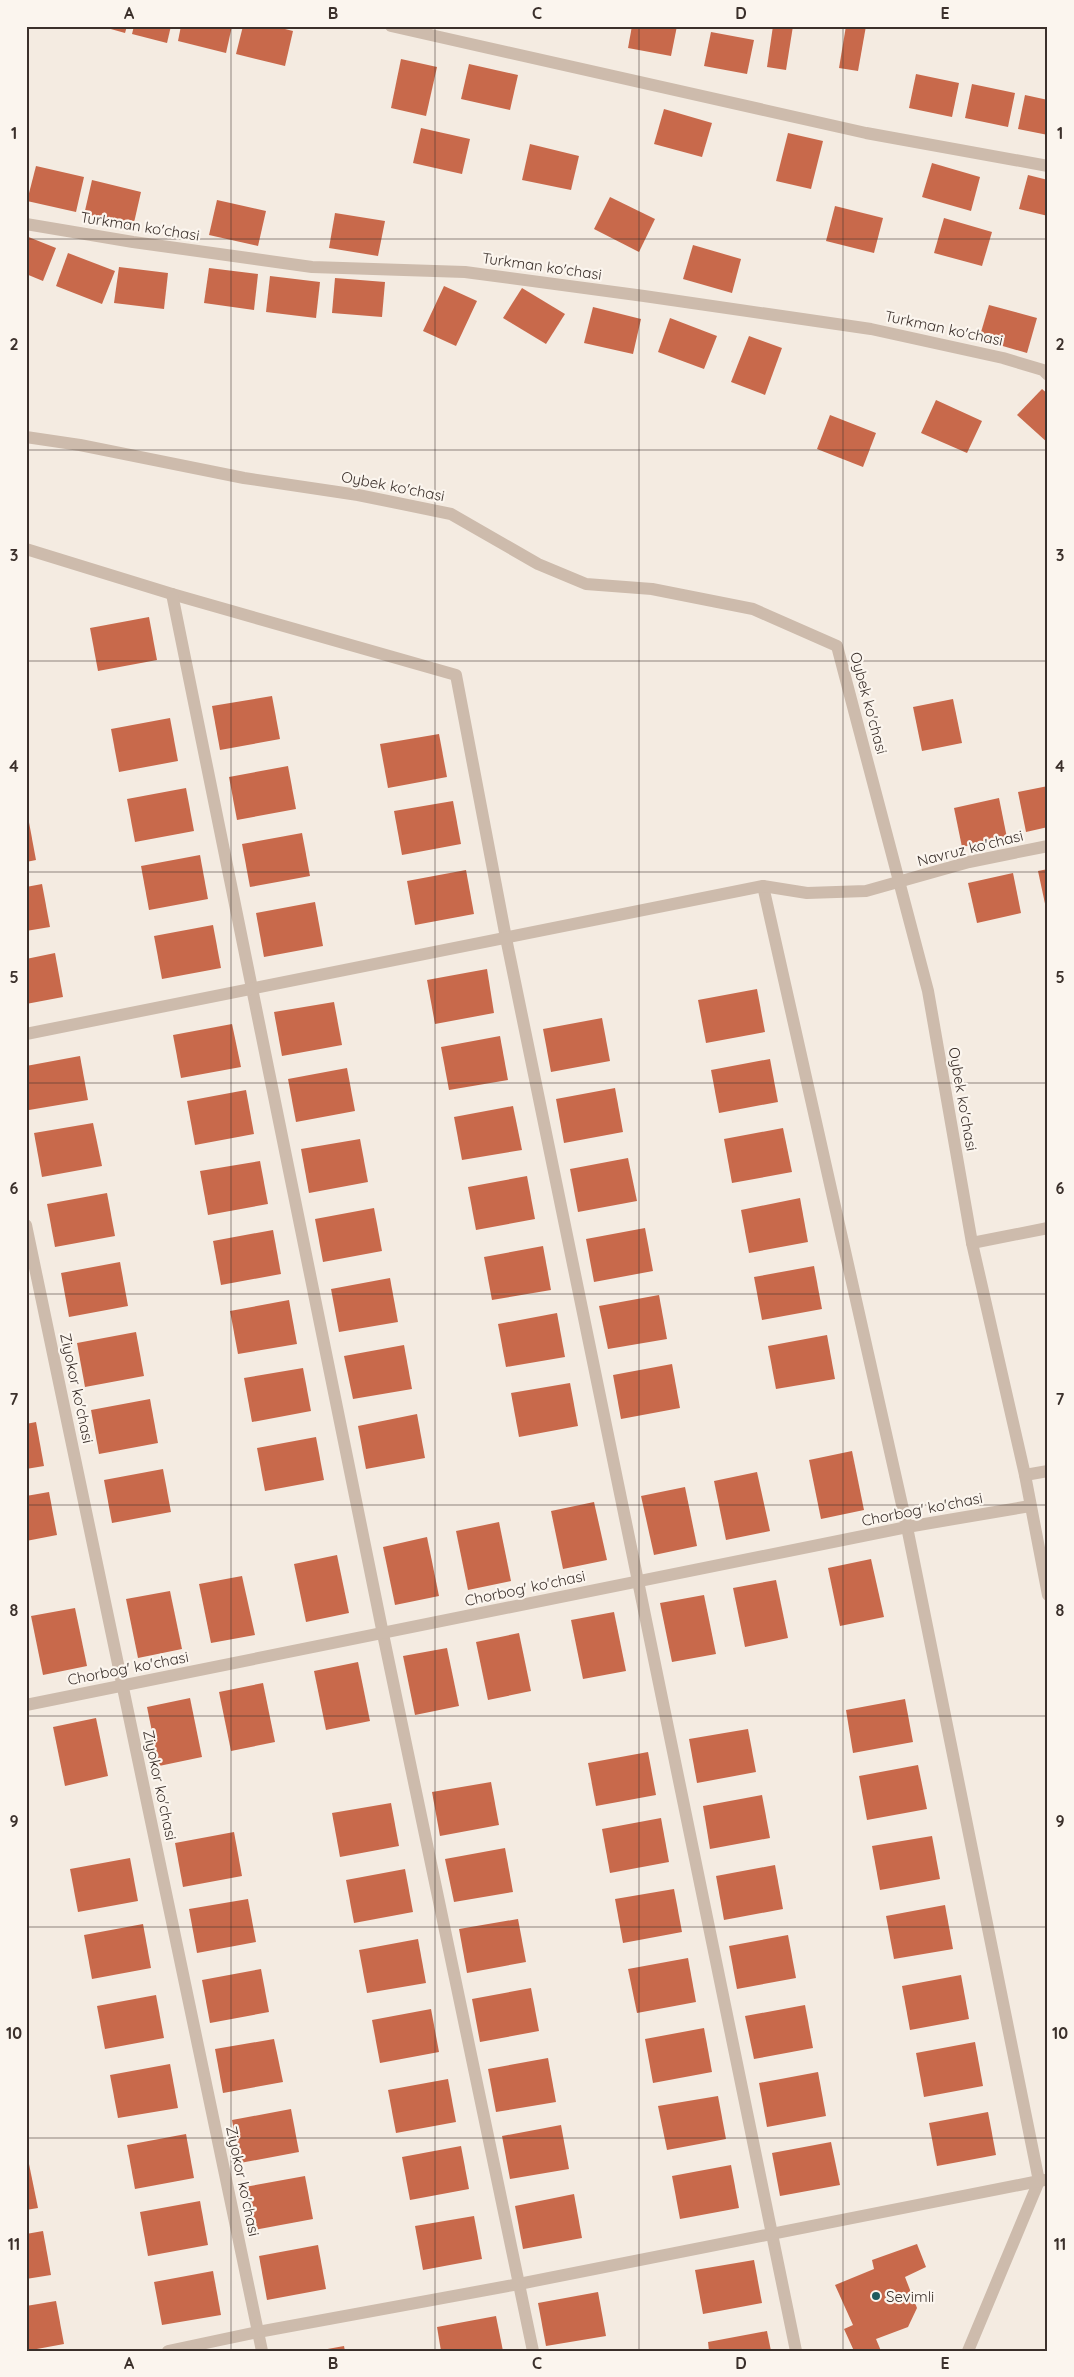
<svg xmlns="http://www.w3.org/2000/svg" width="1074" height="2377" font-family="Quicksand,sans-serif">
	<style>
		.building { fill: #c8694b }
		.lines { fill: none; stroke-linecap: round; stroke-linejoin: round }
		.minor { stroke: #cdbbac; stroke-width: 12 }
		.grid { fill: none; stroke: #3b302b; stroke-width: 1; stroke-opacity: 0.55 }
		.poi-dot { fill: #1f5a5e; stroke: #fbf5ee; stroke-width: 2 }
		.labels { text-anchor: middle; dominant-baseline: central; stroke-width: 4.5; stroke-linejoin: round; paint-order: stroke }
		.street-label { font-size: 15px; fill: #3b302b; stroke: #fbf5ee }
		.poi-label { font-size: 15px; fill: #3b302b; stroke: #fbf5ee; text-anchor: start }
		.neatline { fill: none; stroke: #3b302b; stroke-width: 2 }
		.grid-label { font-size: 16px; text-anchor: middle; font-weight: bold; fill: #3b302b }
	</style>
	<rect width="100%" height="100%" fill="#f4ebe1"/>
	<g class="building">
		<path d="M 100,26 L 127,26 L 125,33 Z"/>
		<path d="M 134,26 L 171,26 L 167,43 L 132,34 Z"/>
		<path d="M 181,26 L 232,26 L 226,53 L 178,41 Z"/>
		<path d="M 243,26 L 273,26 L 293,31 L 285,66 L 236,54 Z"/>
		<path d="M 632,26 L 677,26 L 671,56 L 628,48 Z"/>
		<path d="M 773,26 L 793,26 L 786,70 L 767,67 Z"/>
		<path d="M 846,26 L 866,26 L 858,71 L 839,68 Z"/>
		<path d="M 711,32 L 754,40 L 747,74 L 704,66 Z"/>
		<path d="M 401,59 L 437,67 L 426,116 L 391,108 Z"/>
		<path d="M 469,64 L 518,75 L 510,110 L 461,99 Z"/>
		<path d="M 916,74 L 959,83 L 952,117 L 909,108 Z"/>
		<path d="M 972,84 L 1015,93 L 1008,127 L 965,118 Z"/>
		<path d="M 1025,95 L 1048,100 L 1048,135 L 1018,129 Z"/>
		<path d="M 664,109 L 712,123 L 702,157 L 654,144 Z"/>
		<path d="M 421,128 L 470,139 L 462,174 L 413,163 Z"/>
		<path d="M 788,133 L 823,141 L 811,189 L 776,181 Z"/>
		<path d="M 530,144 L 579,156 L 571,190 L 522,180 Z"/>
		<path d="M 932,163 L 980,177 L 971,211 L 922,197 Z"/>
		<path d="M 36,166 L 84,177 L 76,212 L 27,201 Z"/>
		<path d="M 1028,175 L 1048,180 L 1048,216 L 1019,209 Z"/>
		<path d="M 92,180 L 141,192 L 133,227 L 84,215 Z"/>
		<path d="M 610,197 L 655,219 L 639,252 L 594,229 Z"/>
		<path d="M 217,200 L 266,211 L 258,246 L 209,235 Z"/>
		<path d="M 835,206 L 883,218 L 874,253 L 826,241 Z"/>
		<path d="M 335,213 L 385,221 L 378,256 L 329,248 Z"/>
		<path d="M 944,218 L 992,232 L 982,266 L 934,253 Z"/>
		<path d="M 26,236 L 56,248 L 43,281 L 26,274 Z"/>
		<path d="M 693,245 L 741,259 L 732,293 L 683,279 Z"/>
		<path d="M 68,253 L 115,271 L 102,304 L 56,286 Z"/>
		<path d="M 119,267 L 168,273 L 164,309 L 114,303 Z"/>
		<path d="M 209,268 L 258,274 L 254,310 L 204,303 Z"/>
		<path d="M 270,276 L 320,282 L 316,318 L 266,312 Z"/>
		<path d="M 335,278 L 385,282 L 382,317 L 332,313 Z"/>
		<path d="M 444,286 L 477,301 L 456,346 L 423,331 Z"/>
		<path d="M 522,288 L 565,314 L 546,344 L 503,318 Z"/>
		<path d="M 989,305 L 1037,318 L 1027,353 L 979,339 Z"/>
		<path d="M 593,307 L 641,319 L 633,354 L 584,343 Z"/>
		<path d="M 670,318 L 717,336 L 704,369 L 658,352 Z"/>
		<path d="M 749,336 L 782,348 L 765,395 L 731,382 Z"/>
		<path d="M 1042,389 L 1048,394 L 1048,443 L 1017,415 Z"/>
		<path d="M 936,400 L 982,421 L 967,453 L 921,433 Z"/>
		<path d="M 830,415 L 876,433 L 863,467 L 817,449 Z"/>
		<path d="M 149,617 L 157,660 L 98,671 L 90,628 Z"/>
		<path d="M 272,696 L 280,739 L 220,750 L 212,706 Z"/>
		<path d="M 953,699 L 962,743 L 922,751 L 913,707 Z"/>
		<path d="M 170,718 L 178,761 L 119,772 L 111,729 Z"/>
		<path d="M 439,734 L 447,777 L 388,788 L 380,744 Z"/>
		<path d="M 288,766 L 296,809 L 237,820 L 229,777 Z"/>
		<path d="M 1048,786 L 1048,827 L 1026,832 L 1018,792 Z"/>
		<path d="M 186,788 L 194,831 L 135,842 L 127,799 Z"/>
		<path d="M 999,798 L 1007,838 L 962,847 L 954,808 Z"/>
		<path d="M 453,801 L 461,844 L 402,855 L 394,811 Z"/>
		<path d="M 26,817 L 28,817 L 36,860 L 26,862 Z"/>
		<path d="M 302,833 L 310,876 L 250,887 L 242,844 Z"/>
		<path d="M 200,855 L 208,899 L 149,910 L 141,866 Z"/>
		<path d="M 1048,869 L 1048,913 L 1047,913 L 1038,871 Z"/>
		<path d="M 466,870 L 474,914 L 415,925 L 407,881 Z"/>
		<path d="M 1013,873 L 1021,913 L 977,923 L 968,883 Z"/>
		<path d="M 42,884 L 50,927 L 26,931 L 26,887 Z"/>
		<path d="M 315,902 L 323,946 L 264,957 L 256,913 Z"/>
		<path d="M 213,925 L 221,968 L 162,979 L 154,936 Z"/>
		<path d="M 55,953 L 63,997 L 26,1004 L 26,959 Z"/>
		<path d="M 487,969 L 494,1013 L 435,1024 L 427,980 Z"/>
		<path d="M 757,989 L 765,1032 L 706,1043 L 698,1000 Z"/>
		<path d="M 334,1002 L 342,1045 L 282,1056 L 274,1012 Z"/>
		<path d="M 602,1018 L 610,1061 L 551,1072 L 543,1029 Z"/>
		<path d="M 232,1024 L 241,1067 L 181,1078 L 173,1035 Z"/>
		<path d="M 500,1036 L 508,1080 L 449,1090 L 441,1047 Z"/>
		<path d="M 80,1056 L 88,1100 L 29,1110 L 26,1066 Z"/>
		<path d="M 770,1059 L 778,1102 L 719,1113 L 711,1070 Z"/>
		<path d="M 347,1068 L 355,1111 L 296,1122 L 288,1079 Z"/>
		<path d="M 615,1088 L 623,1132 L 564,1143 L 556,1099 Z"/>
		<path d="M 246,1090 L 254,1134 L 195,1145 L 187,1101 Z"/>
		<path d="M 513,1106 L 522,1150 L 462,1160 L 454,1117 Z"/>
		<path d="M 93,1123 L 102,1166 L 42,1177 L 34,1133 Z"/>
		<path d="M 783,1128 L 792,1172 L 732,1183 L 724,1139 Z"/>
		<path d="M 360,1139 L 368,1182 L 309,1193 L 301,1149 Z"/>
		<path d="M 628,1158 L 637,1201 L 578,1212 L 570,1169 Z"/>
		<path d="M 260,1161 L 268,1204 L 208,1215 L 200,1171 Z"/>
		<path d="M 527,1176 L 535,1219 L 476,1230 L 468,1187 Z"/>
		<path d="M 107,1193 L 115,1236 L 55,1247 L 47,1204 Z"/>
		<path d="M 800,1198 L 808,1242 L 749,1253 L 741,1210 Z"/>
		<path d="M 374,1208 L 382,1251 L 323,1262 L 315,1219 Z"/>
		<path d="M 645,1228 L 653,1271 L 594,1282 L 586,1239 Z"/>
		<path d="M 273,1230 L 281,1274 L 221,1285 L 213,1241 Z"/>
		<path d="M 543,1246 L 551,1290 L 492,1300 L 484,1257 Z"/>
		<path d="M 120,1262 L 128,1306 L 69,1317 L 61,1273 Z"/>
		<path d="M 814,1266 L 822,1309 L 762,1320 L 754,1277 Z"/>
		<path d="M 390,1278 L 398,1322 L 339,1332 L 331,1289 Z"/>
		<path d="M 659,1295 L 667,1339 L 608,1349 L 599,1306 Z"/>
		<path d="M 289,1300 L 297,1344 L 238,1354 L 230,1311 Z"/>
		<path d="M 557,1313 L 565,1357 L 506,1367 L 498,1324 Z"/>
		<path d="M 136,1332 L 144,1376 L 85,1387 L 77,1343 Z"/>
		<path d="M 827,1335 L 835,1379 L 776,1389 L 768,1346 Z"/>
		<path d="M 404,1345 L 412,1389 L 353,1399 L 344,1356 Z"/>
		<path d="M 672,1364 L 680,1408 L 621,1419 L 613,1375 Z"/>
		<path d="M 303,1368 L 311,1411 L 252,1422 L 244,1378 Z"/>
		<path d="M 570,1383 L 578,1426 L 519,1437 L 511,1393 Z"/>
		<path d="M 150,1399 L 158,1443 L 99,1454 L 91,1410 Z"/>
		<path d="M 417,1414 L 425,1458 L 366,1469 L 358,1426 Z"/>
		<path d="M 36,1422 L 44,1466 L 26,1469 L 26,1424 Z"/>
		<path d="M 316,1437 L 324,1480 L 265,1491 L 257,1448 Z"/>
		<path d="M 852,1451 L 864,1510 L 821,1519 L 809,1460 Z"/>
		<path d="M 163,1469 L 171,1512 L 112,1523 L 104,1480 Z"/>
		<path d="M 757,1472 L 770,1531 L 726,1540 L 714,1481 Z"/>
		<path d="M 685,1487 L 697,1546 L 654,1555 L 641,1496 Z"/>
		<path d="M 49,1492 L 57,1535 L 26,1541 L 26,1496 Z"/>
		<path d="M 594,1502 L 607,1560 L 563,1569 L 551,1511 Z"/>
		<path d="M 499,1522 L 511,1581 L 468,1590 L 456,1531 Z"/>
		<path d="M 427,1537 L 439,1596 L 395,1605 L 383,1547 Z"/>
		<path d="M 337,1555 L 349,1613 L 306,1622 L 294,1564 Z"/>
		<path d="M 871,1559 L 884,1617 L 840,1626 L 828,1568 Z"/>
		<path d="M 242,1576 L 255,1635 L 211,1643 L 199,1584 Z"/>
		<path d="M 776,1580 L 788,1638 L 745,1647 L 733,1588 Z"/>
		<path d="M 170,1591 L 182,1649 L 138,1658 L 126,1599 Z"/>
		<path d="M 704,1595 L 716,1654 L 672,1662 L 660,1603 Z"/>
		<path d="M 75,1608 L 87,1666 L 43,1675 L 31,1616 Z"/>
		<path d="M 614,1612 L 626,1671 L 583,1679 L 571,1620 Z"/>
		<path d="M 519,1633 L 531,1691 L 488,1700 L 476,1642 Z"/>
		<path d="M 447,1648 L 459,1706 L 415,1715 L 403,1656 Z"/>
		<path d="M 358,1662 L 370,1721 L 326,1730 L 314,1671 Z"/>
		<path d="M 263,1683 L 275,1742 L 231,1751 L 219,1692 Z"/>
		<path d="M 190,1698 L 202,1757 L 159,1766 L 147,1707 Z"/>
		<path d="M 905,1699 L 913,1742 L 853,1753 L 846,1710 Z"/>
		<path d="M 96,1718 L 108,1776 L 65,1786 L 53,1727 Z"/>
		<path d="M 748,1729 L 756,1772 L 697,1783 L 689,1739 Z"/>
		<path d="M 648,1752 L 656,1795 L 596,1806 L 588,1763 Z"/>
		<path d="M 918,1765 L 927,1809 L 867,1820 L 859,1776 Z"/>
		<path d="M 491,1782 L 499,1825 L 440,1836 L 432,1792 Z"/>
		<path d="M 762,1795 L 770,1838 L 710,1849 L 703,1806 Z"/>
		<path d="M 391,1803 L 399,1846 L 340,1857 L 332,1813 Z"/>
		<path d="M 661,1818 L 669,1862 L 610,1873 L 602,1829 Z"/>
		<path d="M 234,1832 L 242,1876 L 183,1887 L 175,1843 Z"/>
		<path d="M 932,1836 L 940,1879 L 880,1890 L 872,1846 Z"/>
		<path d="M 505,1848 L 513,1892 L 454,1902 L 445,1859 Z"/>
		<path d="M 130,1858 L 138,1901 L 78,1912 L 70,1869 Z"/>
		<path d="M 775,1865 L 783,1909 L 724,1920 L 716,1876 Z"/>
		<path d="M 405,1869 L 413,1912 L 354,1923 L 346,1880 Z"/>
		<path d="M 674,1889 L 682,1932 L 623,1943 L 615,1899 Z"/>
		<path d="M 248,1899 L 256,1942 L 197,1953 L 189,1909 Z"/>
		<path d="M 945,1905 L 953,1949 L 894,1959 L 886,1916 Z"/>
		<path d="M 518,1919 L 526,1962 L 467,1973 L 459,1929 Z"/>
		<path d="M 143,1924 L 151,1968 L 92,1979 L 84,1935 Z"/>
		<path d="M 788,1935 L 796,1978 L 737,1989 L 729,1946 Z"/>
		<path d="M 418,1939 L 426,1983 L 367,1993 L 359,1950 Z"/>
		<path d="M 688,1958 L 696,2002 L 637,2013 L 628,1969 Z"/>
		<path d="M 261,1969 L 269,2012 L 210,2023 L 202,1980 Z"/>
		<path d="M 961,1975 L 969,2019 L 910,2030 L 902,1986 Z"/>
		<path d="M 531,1988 L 539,2031 L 480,2042 L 472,1999 Z"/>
		<path d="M 156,1995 L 164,2038 L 105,2049 L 97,2006 Z"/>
		<path d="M 805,2005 L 813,2048 L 754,2059 L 745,2016 Z"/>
		<path d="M 431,2009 L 439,2052 L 380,2063 L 372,2020 Z"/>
		<path d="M 704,2028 L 712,2072 L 653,2083 L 645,2039 Z"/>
		<path d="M 274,2039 L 283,2082 L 223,2093 L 215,2049 Z"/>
		<path d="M 975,2042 L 983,2086 L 924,2097 L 916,2053 Z"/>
		<path d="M 548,2058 L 556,2102 L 496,2112 L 488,2069 Z"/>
		<path d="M 170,2064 L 178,2108 L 118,2118 L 110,2075 Z"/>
		<path d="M 818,2072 L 826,2116 L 767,2127 L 759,2083 Z"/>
		<path d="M 448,2079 L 456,2122 L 396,2133 L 388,2090 Z"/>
		<path d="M 718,2096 L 726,2139 L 667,2150 L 658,2106 Z"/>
		<path d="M 291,2109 L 299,2152 L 240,2163 L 232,2120 Z"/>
		<path d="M 988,2112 L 996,2155 L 937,2166 L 929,2123 Z"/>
		<path d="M 561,2125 L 569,2169 L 510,2179 L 502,2136 Z"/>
		<path d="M 186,2134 L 194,2178 L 135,2189 L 127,2145 Z"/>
		<path d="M 831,2142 L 840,2185 L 780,2196 L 772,2153 Z"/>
		<path d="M 461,2146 L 469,2189 L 410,2200 L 402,2157 Z"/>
		<path d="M 29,2164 L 38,2208 L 26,2210 L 26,2165 Z"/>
		<path d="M 731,2165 L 739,2208 L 680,2219 L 672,2176 Z"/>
		<path d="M 305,2176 L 313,2219 L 254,2230 L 245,2187 Z"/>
		<path d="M 574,2194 L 582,2238 L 523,2249 L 515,2206 Z"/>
		<path d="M 200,2201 L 208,2245 L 148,2256 L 140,2212 Z"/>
		<path d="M 474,2216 L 482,2259 L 423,2270 L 415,2226 Z"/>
		<path d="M 43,2231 L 51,2275 L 26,2279 L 26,2234 Z"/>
		<path d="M 917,2244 L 926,2267 L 905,2277 L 917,2308 L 908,2327 L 876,2339 L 881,2351 L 854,2351 L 844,2329 L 853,2325 L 835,2285 L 874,2269 L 872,2260 Z"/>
		<path d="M 318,2245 L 326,2289 L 267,2300 L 259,2256 Z"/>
		<path d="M 754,2260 L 762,2303 L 703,2314 L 695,2270 Z"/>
		<path d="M 213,2271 L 221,2315 L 162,2325 L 154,2282 Z"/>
		<path d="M 598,2292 L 606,2336 L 546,2346 L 538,2303 Z"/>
		<path d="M 56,2301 L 64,2344 L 26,2351 L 26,2306 Z"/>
		<path d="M 496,2316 L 503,2351 L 441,2351 L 437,2327 Z"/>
		<path d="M 767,2331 L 771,2351 L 709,2351 L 708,2342 Z"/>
		<path d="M 344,2346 L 345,2351 L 322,2351 L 322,2350 Z"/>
	</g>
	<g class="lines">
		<g class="minor">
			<path d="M 391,26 L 866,133 L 1048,166"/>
			<path d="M 26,224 L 133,242 L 312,267 L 465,272 L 644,296 L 871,329 L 1003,358 L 1043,370 L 1048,375"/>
			<path d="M 26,437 L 80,445 L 244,478 L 358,495 L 451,514 L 538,564 L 586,584 L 652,589 L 753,609 L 837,646 L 928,991 L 972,1243 L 1025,1475 L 1048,1595"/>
			<path d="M 26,549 L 172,594 L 456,675 L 506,938 L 796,2351"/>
			<path d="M 172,594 L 383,1634 L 533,2351"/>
			<path d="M 763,886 L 907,1527 L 1039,2181 L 968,2351"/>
			<path d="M 26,1034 L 763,886 L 807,893 L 866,891 L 969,862 L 1048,846"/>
			<path d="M 26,1225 L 262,2351"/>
			<path d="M 972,1243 L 1048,1228"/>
			<path d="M 1025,1475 L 1048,1471"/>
			<path d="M 26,1705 L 907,1527 L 1030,1506"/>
			<path d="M 168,2351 L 258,2332 L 519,2284 L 1044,2180"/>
		</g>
	</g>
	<path class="grid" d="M 231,26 L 231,2351M 435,26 L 435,2351M 639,26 L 639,2351M 843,26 L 843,2351M 26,239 L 1048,239M 26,450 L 1048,450M 26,661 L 1048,661M 26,872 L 1048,872M 26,1083 L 1048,1083M 26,1294 L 1048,1294M 26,1505 L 1048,1505M 26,1716 L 1048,1716M 26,1927 L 1048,1927M 26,2138 L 1048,2138"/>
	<circle class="poi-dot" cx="876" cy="2296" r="5"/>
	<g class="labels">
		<g class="street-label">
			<text transform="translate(140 226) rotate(9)">Turkman ko'chasi</text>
			<text transform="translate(542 266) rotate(8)">Turkman ko'chasi</text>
			<text transform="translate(944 328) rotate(12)">Turkman ko'chasi</text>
			<text transform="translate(393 486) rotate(11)">Oybek ko'chasi</text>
			<text transform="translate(869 703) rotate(75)">Oybek ko'chasi</text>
			<text transform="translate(970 848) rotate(-14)">Navruz ko'chasi</text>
			<text transform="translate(963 1099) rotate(80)">Oybek ko'chasi</text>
			<text transform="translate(77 1388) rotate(78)">Ziyokor ko'chasi</text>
			<text transform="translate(922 1509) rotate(-11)">Chorbog' ko'chasi</text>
			<text transform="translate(525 1588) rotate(-12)">Chorbog' ko'chasi</text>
			<text transform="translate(128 1668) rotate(-11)">Chorbog' ko'chasi</text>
			<text transform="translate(160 1785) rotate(78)">Ziyokor ko'chasi</text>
			<text transform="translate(243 2181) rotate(78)">Ziyokor ko'chasi</text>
		</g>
		<g class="poi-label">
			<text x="886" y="2296">Sevimli</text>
		</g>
	</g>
	<rect width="1074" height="2377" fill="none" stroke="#fbf5ee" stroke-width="55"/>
	<rect x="28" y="28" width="1018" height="2322" class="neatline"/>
	<g class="grid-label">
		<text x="129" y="19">A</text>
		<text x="333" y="19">B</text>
		<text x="537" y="19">C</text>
		<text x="741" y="19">D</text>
		<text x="945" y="19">E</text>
		<text x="14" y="139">1</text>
		<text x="1060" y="139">1</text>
		<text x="14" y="350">2</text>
		<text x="1060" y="350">2</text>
		<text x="14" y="561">3</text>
		<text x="1060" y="561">3</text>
		<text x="14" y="772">4</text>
		<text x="1060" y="772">4</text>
		<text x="14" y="983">5</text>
		<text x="1060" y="983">5</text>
		<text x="14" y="1194">6</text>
		<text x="1060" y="1194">6</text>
		<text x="14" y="1405">7</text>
		<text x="1060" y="1405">7</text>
		<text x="14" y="1616">8</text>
		<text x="1060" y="1616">8</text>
		<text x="14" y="1827">9</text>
		<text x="1060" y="1827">9</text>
		<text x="14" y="2039">10</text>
		<text x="1060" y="2039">10</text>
		<text x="14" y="2250">11</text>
		<text x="1060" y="2250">11</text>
		<text x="129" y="2369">A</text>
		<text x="333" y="2369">B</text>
		<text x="537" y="2369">C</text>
		<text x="741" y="2369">D</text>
		<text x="945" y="2369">E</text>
	</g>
</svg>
